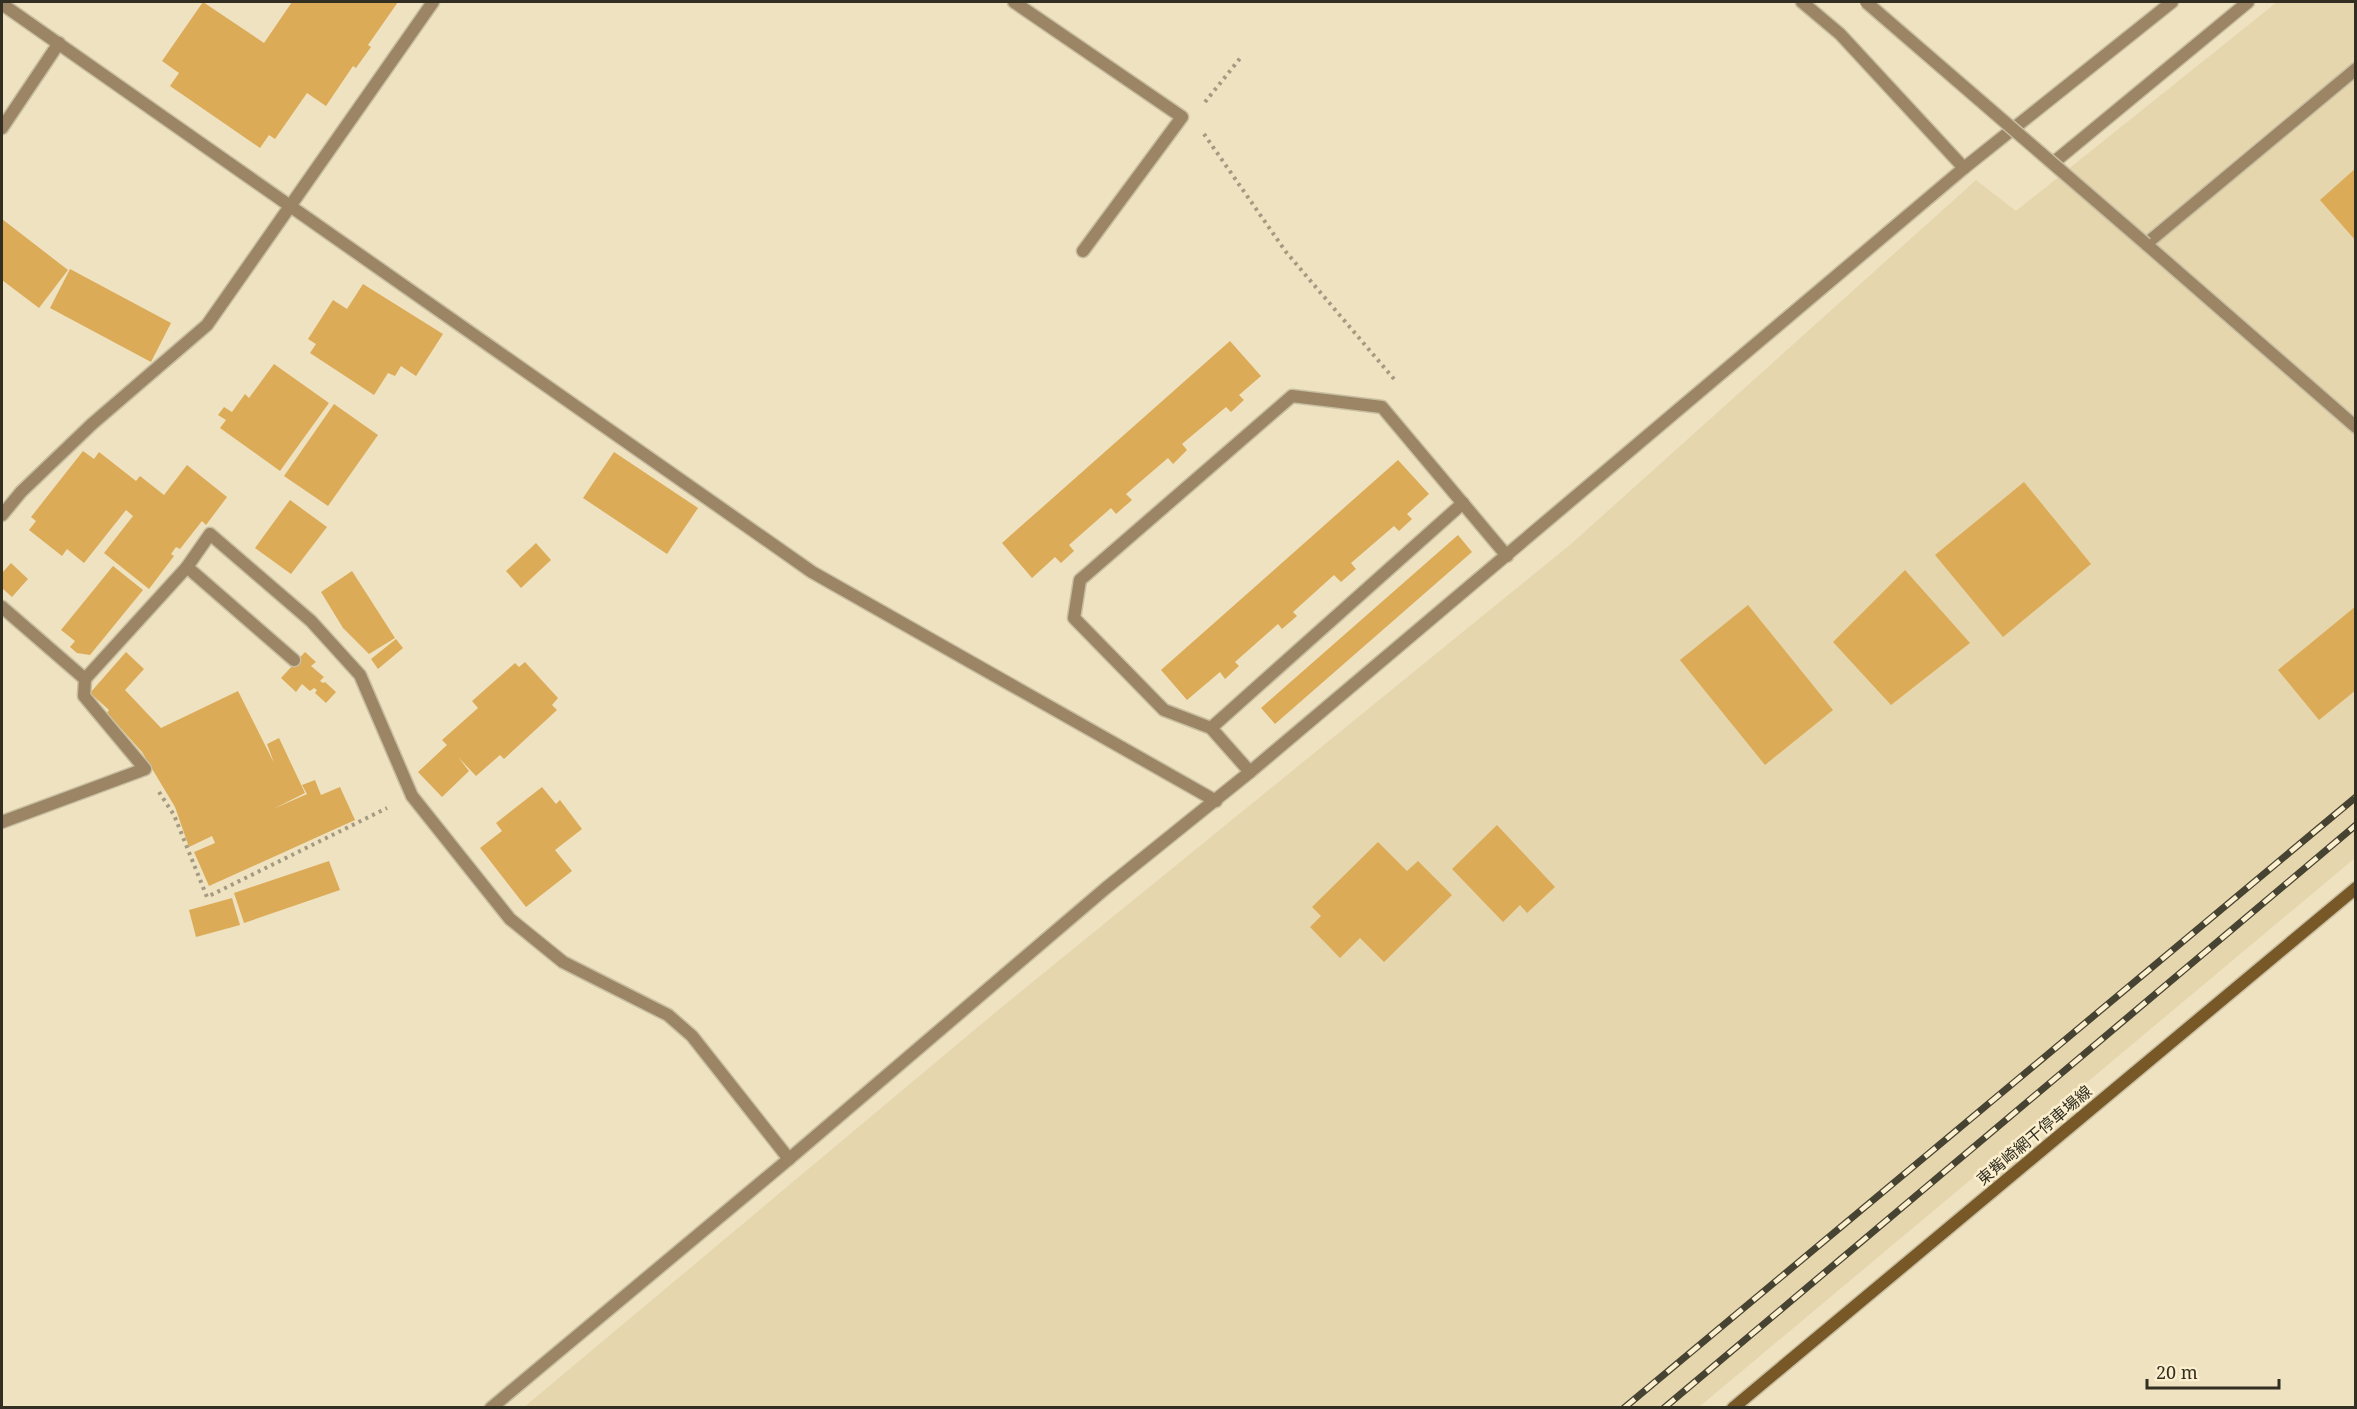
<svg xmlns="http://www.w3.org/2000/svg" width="2357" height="1409" font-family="'Noto Serif','Noto Sans JP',serif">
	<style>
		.built { fill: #e5d6ad }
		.building { fill: #dcab58 }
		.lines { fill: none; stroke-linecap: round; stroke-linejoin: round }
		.service-casing { stroke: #c8bea1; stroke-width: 15 }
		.minor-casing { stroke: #c8bea1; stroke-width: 15 }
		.tertiary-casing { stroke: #c8bea1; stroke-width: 15 }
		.secondary-casing { stroke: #c8bea1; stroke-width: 15 }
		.path { stroke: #a39a81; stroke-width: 4; stroke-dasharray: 3 4.5; stroke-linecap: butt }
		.service { stroke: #9b8565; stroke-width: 12 }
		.minor { stroke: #9b8565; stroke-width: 12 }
		.tertiary { stroke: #9b8565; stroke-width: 12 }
		.secondary { stroke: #785826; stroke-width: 12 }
		.rail-casing { stroke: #474333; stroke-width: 7 }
		.rail { stroke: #fbefce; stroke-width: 4.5; stroke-dasharray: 14; stroke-linecap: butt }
		.tertiary-bridge-casing { stroke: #c8bea1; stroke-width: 15; stroke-linecap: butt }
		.tertiary-bridge { stroke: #9b8565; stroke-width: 12 }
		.labels { text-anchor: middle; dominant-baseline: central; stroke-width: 5; stroke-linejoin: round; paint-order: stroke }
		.street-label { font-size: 16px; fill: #322e21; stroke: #fbefce }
	</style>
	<rect width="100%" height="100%" fill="#eee2c1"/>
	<path class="built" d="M 2277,2 L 2355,2 L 2355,858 L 1699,1407 L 523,1408 L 997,1011 L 1571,544 L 1976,180 L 2016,211 Z"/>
	<g class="building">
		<path d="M 203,2 L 264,43 L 292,2 L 398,2 L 368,45 L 371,47 L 356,68 L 353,66 L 326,106 L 307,93 L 275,139 L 269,135 L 260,148 L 170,86 L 179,73 L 162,61 Z"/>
		<path d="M 2356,168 L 2356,241 L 2320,200 Z"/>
		<path d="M 2,219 L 68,270 L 39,308 L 2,280 Z"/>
		<path d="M 70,269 L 171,323 L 151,362 L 50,308 Z"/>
		<path d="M 363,284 L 443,334 L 416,376 L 401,366 L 395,376 L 388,373 L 374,395 L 310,353 L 316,344 L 308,339 L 333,300 L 347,309 Z"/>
		<path d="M 1230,341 L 1261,376 L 1239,395 L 1244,400 L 1231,412 L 1226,407 L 1182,444 L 1187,450 L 1173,464 L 1168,458 L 1126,494 L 1132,500 L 1116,514 L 1111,508 L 1069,545 L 1074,551 L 1061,563 L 1055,557 L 1032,578 L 1002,543 Z"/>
		<path d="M 274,364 L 329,403 L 280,471 L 220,428 L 226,420 L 218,415 L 224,407 L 232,412 L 245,394 L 249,398 Z"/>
		<path d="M 334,404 L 378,435 L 328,506 L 284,476 Z"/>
		<path d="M 83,451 L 94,459 L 99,452 L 136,481 L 140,476 L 164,495 L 187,465 L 227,497 L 206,525 L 202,521 L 180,549 L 176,547 L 171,554 L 174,556 L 149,589 L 104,553 L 133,516 L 126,510 L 84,563 L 67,549 L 62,556 L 29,530 L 36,521 L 31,517 Z"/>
		<path d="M 614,452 L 698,508 L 667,554 L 583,498 Z"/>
		<path d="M 1398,460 L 1429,494 L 1407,514 L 1412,519 L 1399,531 L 1394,526 L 1351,563 L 1356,569 L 1341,582 L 1334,575 L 1293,612 L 1297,616 L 1282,629 L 1278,624 L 1235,662 L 1239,666 L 1225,679 L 1220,672 L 1187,700 L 1161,670 Z"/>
		<path d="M 2024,482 L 2091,564 L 2003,637 L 1935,555 Z"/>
		<path d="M 290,500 L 327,527 L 291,574 L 255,548 Z"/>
		<path d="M 1458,535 L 1472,552 L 1275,724 L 1261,708 Z"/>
		<path d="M 536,543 L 551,560 L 521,588 L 506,571 Z"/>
		<path d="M 11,563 L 28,579 L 12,597 L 2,588 L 2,573 Z"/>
		<path d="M 113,566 L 143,590 L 90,655 L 77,653 L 70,647 L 75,641 L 61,630 Z"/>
		<path d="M 1905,570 L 1970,643 L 1891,705 L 1833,642 Z"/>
		<path d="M 352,571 L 395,638 L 369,654 L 343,628 L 321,592 Z"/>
		<path d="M 1748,605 L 1833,710 L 1765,765 L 1680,660 Z"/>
		<path d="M 2356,606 L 2356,690 L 2319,720 L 2278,670 Z"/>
		<path d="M 396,639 L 403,648 L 378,669 L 371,659 Z"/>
		<path d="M 126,652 L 144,669 L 125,690 L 161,728 L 238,691 L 274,763 L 267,744 L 279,738 L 305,793 L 273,809 L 307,794 L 302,785 L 315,780 L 321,795 L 340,787 L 355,820 L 209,886 L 194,852 L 215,843 L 212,836 L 189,847 L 175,807 L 142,752 L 107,713 L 109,710 L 90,693 Z"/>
		<path d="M 305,652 L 316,662 L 311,666 L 324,677 L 320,681 L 323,683 L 325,682 L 336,692 L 326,703 L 315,693 L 317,690 L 314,688 L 310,691 L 302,684 L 296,692 L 281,678 Z"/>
		<path d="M 525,662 L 558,698 L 552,705 L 557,710 L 504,759 L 500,755 L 476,776 L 458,757 L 469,771 L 442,797 L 418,772 L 447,745 L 442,740 L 478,708 L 472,701 L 515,663 L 519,667 Z"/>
		<path d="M 542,787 L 556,804 L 560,800 L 582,829 L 555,850 L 572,871 L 526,907 L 480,848 L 502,831 L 496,823 Z"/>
		<path d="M 1497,825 L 1555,887 L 1527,913 L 1520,905 L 1503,922 L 1452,869 Z"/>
		<path d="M 1378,842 L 1407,871 L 1418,861 L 1452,895 L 1384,962 L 1360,938 L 1340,958 L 1310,927 L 1321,916 L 1312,907 Z"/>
		<path d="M 329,861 L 340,890 L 244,923 L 234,893 Z"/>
		<path d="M 232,898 L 240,925 L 196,937 L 189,910 Z"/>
	</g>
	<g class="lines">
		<defs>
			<path id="service" d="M 187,567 L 294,660"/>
			<g id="minor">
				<path d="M 1014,2 L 1182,117 L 1083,251"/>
				<path d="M 1802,2 L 1840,34 L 1964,168"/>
				<path d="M 2,4 L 812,572 L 1216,801"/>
				<path d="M 2,128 L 59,43"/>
				<path d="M 2053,163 L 2248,2"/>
				<path d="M 2146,244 L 2356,69"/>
				<path d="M 2,515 L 21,492 L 92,424 L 207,325 L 433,2"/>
				<path d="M 2,607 L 85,679 L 187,567 L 210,534 L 311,621 L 360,675 L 412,796 L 510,919 L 563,962 L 668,1015 L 692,1036 L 789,1159"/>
				<path d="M 1211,728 L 1463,503"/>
				<path d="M 1250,772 L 1211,728 L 1164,710 L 1074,618 L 1080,580 L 1292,396 L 1382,407 L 1507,556"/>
				<path d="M 2,822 L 145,769 L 84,696 L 85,679"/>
				<path d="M 491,1408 L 789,1159 L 1106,888 L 1250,772 L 1964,168 L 2172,2"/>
			</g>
			<path id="tertiary" d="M 2146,244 L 2356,427"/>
			<path id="secondary" d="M 1733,1408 L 2356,888"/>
		</defs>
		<use href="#service" class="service-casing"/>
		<use href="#minor" class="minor-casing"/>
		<use href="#tertiary" class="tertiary-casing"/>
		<use href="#secondary" class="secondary-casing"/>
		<g class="path">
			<path d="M 1205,102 L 1242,56"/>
			<path d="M 1204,134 L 1286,252 L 1394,379"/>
			<path d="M 159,792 L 174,815 L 207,897 L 387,808"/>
		</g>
		<use href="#service" class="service"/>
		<use href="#minor" class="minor"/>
		<use href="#tertiary" class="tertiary"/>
		<use href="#secondary" class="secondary"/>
		<defs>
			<g id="rail">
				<path d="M 1624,1408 L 2356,797"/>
				<path d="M 1664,1408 L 2356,825"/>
			</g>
		</defs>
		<use href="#rail" class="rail-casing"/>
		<use href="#rail" class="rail"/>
		<defs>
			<path id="tertiary-bridge" d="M 1866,2 L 2146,244"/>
		</defs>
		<use href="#tertiary-bridge" class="tertiary-bridge-casing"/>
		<use href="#tertiary-bridge" class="tertiary-bridge"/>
	</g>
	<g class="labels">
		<g class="street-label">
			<text transform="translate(2034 1135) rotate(-40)">東觜崎網干停車場線</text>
		</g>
	</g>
	<rect width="2357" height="1409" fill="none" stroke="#322e21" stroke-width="6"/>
	<path d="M2147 1379v9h132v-9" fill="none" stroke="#322e21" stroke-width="3"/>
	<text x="2156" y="1379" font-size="18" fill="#322e21" stroke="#fbefce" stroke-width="4.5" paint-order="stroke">20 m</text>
</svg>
